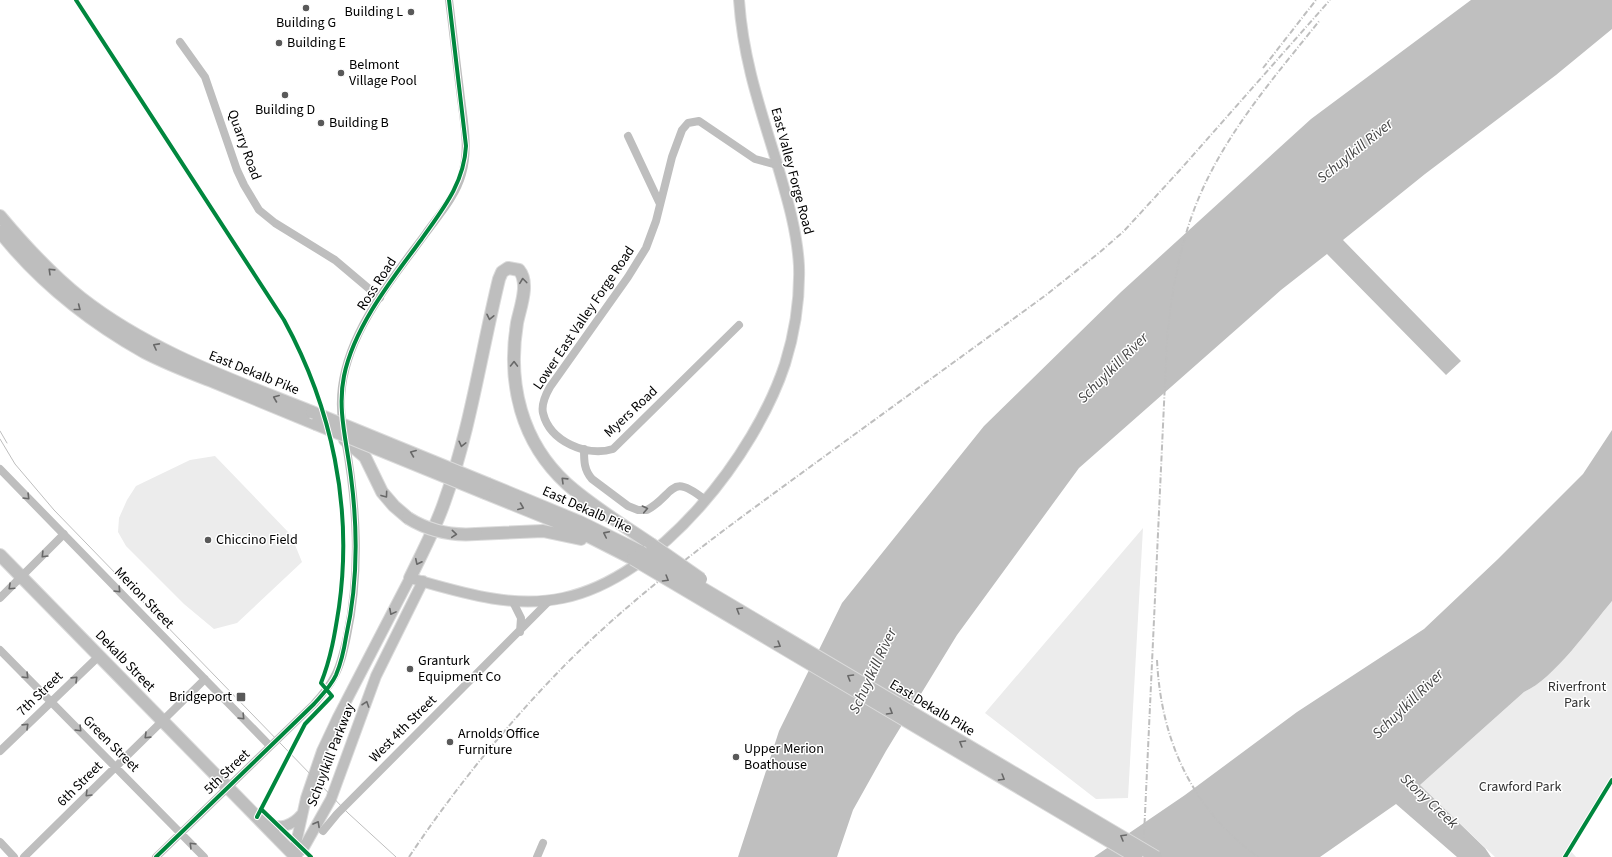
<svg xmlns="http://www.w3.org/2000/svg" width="1612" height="857" font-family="'Source Sans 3',sans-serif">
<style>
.green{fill:#ececec}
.water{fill:#bfbfbf}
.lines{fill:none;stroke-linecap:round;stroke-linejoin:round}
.major-casing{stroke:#dbdbdb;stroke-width:12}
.highway-casing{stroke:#dbdbdb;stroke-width:14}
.minor{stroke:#bebebe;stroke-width:8}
.major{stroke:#bebebe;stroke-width:10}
.highway{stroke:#bebebe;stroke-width:12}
.tram{stroke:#bebebe;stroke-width:1}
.rail{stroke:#bebebe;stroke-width:2;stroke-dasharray:6 2 1 2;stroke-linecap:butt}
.highway-bridge-casing{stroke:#dbdbdb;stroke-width:14;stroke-linecap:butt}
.highway-bridge{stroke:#bebebe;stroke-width:12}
.cycleway-casing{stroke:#fff;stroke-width:6}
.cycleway{stroke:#00873e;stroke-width:4}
.oneway{stroke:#686868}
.poi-dot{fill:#595959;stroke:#fff;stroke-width:1.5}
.labels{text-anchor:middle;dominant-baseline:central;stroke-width:3;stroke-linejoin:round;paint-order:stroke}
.poi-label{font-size:14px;fill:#000;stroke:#fff;text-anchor:start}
.street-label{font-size:14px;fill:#000;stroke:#fff}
.park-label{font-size:14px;fill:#333;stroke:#fff}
.water-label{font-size:15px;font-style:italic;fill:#444;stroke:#fff}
</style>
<rect width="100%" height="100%" fill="#fff"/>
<path class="green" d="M215,456l76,79 11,27 -65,61 -23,6 -30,-25 -58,-58 -8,-14 1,-14 8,-18 9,-14 54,-26z
M1143,528l-15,270 -32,1 -111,-86z
M1612,601v174l-44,73 8,9h-81l-75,-72 104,-93c30,-13 66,-65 88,-91z"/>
<path class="water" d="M1471,0h141v29l-56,46 -131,99 -82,66 118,121 -15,14 -119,-121 -46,36 -202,178 -122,167 -71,116 -33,59 -16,47h-99l41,-126 63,-128 142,-177 137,-134 190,-173z
M1612,430v171c-22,26 -58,78 -88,91l-104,93 65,63 6,9h-34l-61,-53 -76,53h-226l91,-62 112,-83 127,-83 74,-70 85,-85z"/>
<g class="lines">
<defs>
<path id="major" d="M265,825c16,3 26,2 37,-11
M294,855l9,-6 28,-50 45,-123 47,-95
M293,857l13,-59 16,-47 16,-34 72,-139c50,14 101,31 153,20 97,-20 192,-143 222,-234 10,-32 15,-65 14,-98 -2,-37 -13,-71 -23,-106 -17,-55 -33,-102 -37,-160"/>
<path id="highway" d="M0,216c25,30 51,58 81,82 69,54 151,82 231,114
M0,232c39,49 89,89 144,120 23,12 47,21 70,30 34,14 68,28 102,42
M345,440l20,17 17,35 12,14 14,12
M488,484l92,38 61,30
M485,493l89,36 59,30
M476,534l67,-3 38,8
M0,555l296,302
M410,578c12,-25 25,-49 34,-75 26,-72 37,-150 55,-224l3,-7 6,-4 11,2c11,13 1,38 -2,53 -10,60 4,119 50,161 26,23 56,41 84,60"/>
</defs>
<use href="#major" class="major-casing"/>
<use href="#highway" class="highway-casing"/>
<path class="minor" d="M180,42l25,35 32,93 7,15 15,25 16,13 60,37 45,38
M628,136l32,68
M739,325l-126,124c-26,8 -63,-7 -70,-36 -2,-9 3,-19 7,-26l78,-110 18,-29 10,-27 16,-64 10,-27 6,-7 11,-2 56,38 22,6
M343,427c-14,-74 42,-138 83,-194 13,-18 30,-37 36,-59 8,-27 1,-56 -2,-84 -4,-30 -7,-60 -11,-90
M584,449c0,12 0,21 8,30l36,27 10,4h9c28,-15 22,-39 58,-10
M0,469l270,277
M0,598l64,-64
M513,602l8,16 -1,14
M0,650l204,207
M0,751l99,-95
M323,831l14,-17 213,-214
M0,842l14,15
M24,857l181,-178
M156,857l158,-153c8,-9 15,-17 20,-27 7,-12 10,-27 13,-41 14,-66 10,-131 -2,-197
M537,857l6,-14"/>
<use href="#major" class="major"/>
<use href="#highway" class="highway"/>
<path class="tram" d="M0,431l7,12
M0,439l15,25 39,46 294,303 48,44"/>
<path class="rail" d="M1263,68l53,-68
M1157,660c4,81 35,149 101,197
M409,857c46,-69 99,-134 157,-193 71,-71 152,-130 233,-189 82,-60 165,-120 247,-180l54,-43 24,-21 55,-60 151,-171
M1143,857l24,-518c5,-49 13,-98 33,-144 28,-65 76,-120 120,-175"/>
<defs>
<path id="highway-bridge" d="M312,412l176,72
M316,424l169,69
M408,518c21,13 43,18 68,16
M651,544l50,35
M641,552l515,305
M633,559l503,298"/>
</defs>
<use href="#highway-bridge" class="highway-bridge-casing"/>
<use href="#highway-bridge" class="highway-bridge"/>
<defs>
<path id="cycleway" d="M76,0l208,320c48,88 69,187 55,287 -4,26 -8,51 -18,76l11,13 -27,28 -48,93
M261,809l50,48
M156,857l158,-153c8,-9 17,-18 22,-29 5,-12 8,-25 10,-38 12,-53 12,-106 5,-160 -4,-34 -14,-67 -7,-101 10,-49 48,-97 77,-136 21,-30 43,-56 45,-94l-17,-146
M1565,857l47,-77"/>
</defs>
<use href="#cycleway" class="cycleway-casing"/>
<use href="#cycleway" class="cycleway"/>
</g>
<defs><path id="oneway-chevron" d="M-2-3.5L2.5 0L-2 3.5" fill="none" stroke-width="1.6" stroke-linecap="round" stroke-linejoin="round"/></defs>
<g class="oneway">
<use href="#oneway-chevron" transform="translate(51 271) rotate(-136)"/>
<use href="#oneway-chevron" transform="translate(523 281) rotate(-97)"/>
<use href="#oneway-chevron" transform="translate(78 308) rotate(38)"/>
<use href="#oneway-chevron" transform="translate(490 317) rotate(102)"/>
<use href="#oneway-chevron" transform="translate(156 346) rotate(-152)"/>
<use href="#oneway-chevron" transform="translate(514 364) rotate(-89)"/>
<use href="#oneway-chevron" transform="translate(276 398) rotate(-158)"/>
<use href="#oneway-chevron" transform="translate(462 444) rotate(104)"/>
<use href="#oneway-chevron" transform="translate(413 453) rotate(-158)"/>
<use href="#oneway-chevron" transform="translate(564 480) rotate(-136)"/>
<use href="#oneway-chevron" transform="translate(385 495) rotate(54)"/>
<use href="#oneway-chevron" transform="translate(27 497) rotate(45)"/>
<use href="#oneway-chevron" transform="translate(521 507) rotate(22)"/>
<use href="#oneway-chevron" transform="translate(645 509) rotate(-12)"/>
<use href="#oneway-chevron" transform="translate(454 534) rotate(5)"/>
<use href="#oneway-chevron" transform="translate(606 534) rotate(-154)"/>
<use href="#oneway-chevron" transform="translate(44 555) rotate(134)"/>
<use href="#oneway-chevron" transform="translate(418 562) rotate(116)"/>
<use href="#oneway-chevron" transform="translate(666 579) rotate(31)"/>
<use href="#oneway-chevron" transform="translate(11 587) rotate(137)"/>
<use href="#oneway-chevron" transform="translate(118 590) rotate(46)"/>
<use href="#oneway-chevron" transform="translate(739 610) rotate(-149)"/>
<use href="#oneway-chevron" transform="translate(392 612) rotate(118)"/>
<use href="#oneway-chevron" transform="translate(778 645) rotate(31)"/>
<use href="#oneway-chevron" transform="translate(26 676) rotate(45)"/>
<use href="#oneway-chevron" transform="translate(850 677) rotate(-149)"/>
<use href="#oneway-chevron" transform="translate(75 679) rotate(-44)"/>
<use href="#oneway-chevron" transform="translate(366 704) rotate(-71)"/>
<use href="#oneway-chevron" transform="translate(890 712) rotate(31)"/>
<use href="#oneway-chevron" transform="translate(242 717) rotate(46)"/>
<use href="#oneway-chevron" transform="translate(26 726) rotate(-44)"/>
<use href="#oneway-chevron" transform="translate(79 729) rotate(45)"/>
<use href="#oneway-chevron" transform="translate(147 736) rotate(136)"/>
<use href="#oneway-chevron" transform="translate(962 743) rotate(-149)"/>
<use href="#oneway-chevron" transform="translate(1002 778) rotate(31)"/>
<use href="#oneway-chevron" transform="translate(88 794) rotate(135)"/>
<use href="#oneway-chevron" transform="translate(317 824) rotate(-61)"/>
<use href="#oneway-chevron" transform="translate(1123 837) rotate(-150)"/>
<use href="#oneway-chevron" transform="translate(192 845) rotate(-135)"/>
</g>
<g class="poi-dot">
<circle cx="306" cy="8" r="4"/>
<circle cx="411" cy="12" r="4"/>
<circle cx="279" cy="43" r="4"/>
<circle cx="341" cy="73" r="4"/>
<circle cx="285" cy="95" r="4"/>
<circle cx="321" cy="123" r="4"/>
<circle cx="208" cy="540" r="4"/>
<circle cx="410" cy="669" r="4"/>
<rect x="236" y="692" width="10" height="10" rx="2"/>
<circle cx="450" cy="742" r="4"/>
<circle cx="736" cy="757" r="4"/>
</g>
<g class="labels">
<g class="poi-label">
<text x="403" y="12" text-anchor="end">Building L</text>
<text x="306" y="23" text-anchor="middle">Building G</text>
<text x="287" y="43">Building E</text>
<text x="349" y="65">Belmont<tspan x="349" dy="16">Village Pool</tspan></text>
<text x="285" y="110" text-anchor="middle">Building D</text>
<text x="329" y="123">Building B</text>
<text x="216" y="540">Chiccino Field</text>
<text x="418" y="661">Granturk<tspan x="418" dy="16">Equipment Co</tspan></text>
<text x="232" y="697" text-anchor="end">Bridgeport</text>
<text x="458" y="734">Arnolds Office<tspan x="458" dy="16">Furniture</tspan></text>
<text x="744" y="749">Upper Merion<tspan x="744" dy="16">Boathouse</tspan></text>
</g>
<g class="street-label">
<text transform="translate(244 145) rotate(70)">Quarry Road</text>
<text transform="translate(792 171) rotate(75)">East Valley Forge Road</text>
<text transform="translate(377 284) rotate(-57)">Ross Road</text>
<text transform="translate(584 318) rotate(-56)">Lower East Valley Forge Road</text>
<text transform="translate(254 373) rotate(22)">East Dekalb Pike</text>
<text transform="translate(631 412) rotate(-43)">Myers Road</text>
<text transform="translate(587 510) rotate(24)">East Dekalb Pike</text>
<text transform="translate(144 598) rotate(46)">Merion Street</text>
<text transform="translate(125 661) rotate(46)">Dekalb Street</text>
<text transform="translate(40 694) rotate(-44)">7th Street</text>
<text transform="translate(932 708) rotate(31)">East Dekalb Pike</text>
<text transform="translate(403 729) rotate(-45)">West 4th Street</text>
<text transform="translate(111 744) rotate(45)">Green Street</text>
<text transform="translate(331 755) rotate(-69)">Schuylkill Parkway</text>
<text transform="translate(227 772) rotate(-44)">5th Street</text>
<text transform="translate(80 784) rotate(-45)">6th Street</text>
</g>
<g class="park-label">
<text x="1577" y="687">Riverfront<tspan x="1577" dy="16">Park</tspan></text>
<text x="1520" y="787">Crawford Park</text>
</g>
<g class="water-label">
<text transform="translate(1355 151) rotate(-39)">Schuylkill River</text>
<text transform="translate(1113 368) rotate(-45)">Schuylkill River</text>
<text transform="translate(873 671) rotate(-65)">Schuylkill River</text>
<text transform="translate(1408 704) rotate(-44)">Schuylkill River</text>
<text transform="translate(1429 801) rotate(43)">Stony Creek</text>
</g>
</g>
</svg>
